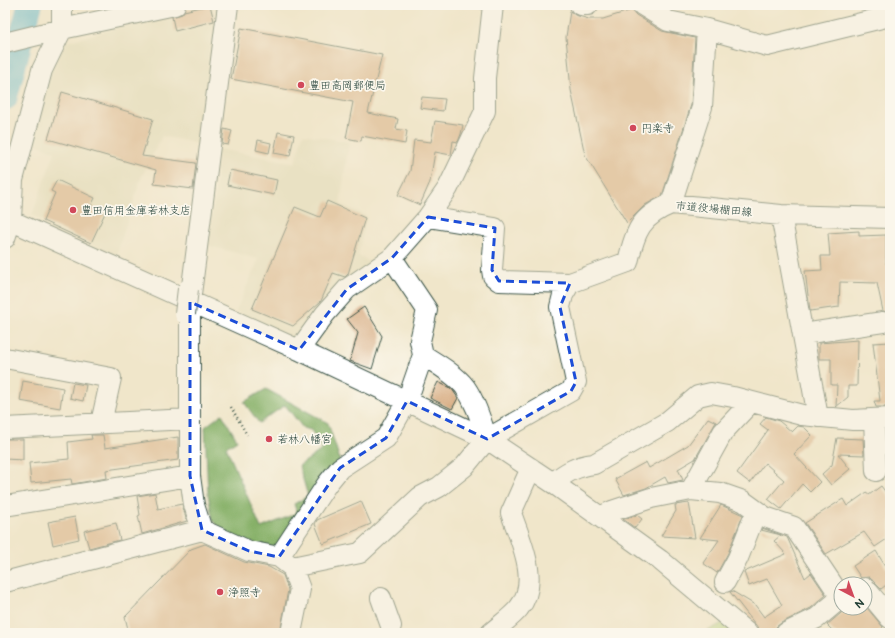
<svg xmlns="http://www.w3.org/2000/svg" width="895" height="638" font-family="'Balsamiq Sans','Klee One',sans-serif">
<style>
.built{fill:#e1dcba}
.green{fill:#a8cd77;stroke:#648556}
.forest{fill:#86b068;stroke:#52764e}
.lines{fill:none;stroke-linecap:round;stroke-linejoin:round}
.river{stroke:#4eb1cd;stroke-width:25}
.building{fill:#d5a87d}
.minor-casing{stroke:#3e564a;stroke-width:22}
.path{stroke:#3e564a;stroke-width:2.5;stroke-dasharray:1 3;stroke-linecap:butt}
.minor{stroke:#fff;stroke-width:20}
.minor-bridge-casing{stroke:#3e564a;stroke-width:22;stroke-linecap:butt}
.minor-bridge{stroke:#fff;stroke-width:20}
.marked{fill:none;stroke:#1d4ed8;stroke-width:3;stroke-dasharray:8 5;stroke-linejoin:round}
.poi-dot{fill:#d1495b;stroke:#fbf7ec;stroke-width:1.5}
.labels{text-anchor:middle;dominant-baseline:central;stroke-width:3.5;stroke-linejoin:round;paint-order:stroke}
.poi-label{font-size:11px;fill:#1f3d34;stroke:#fbf7ec;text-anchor:start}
.street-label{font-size:11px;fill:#1f3d34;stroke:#fbf7ec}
</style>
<rect width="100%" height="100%" fill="#fbf7ec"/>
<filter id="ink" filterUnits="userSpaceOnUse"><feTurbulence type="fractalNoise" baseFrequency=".025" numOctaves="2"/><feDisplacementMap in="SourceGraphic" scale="8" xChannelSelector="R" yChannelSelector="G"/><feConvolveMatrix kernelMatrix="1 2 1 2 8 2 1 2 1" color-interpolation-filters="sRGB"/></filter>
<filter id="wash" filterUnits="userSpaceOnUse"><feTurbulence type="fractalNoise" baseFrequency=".012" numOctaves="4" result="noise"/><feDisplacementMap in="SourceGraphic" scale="16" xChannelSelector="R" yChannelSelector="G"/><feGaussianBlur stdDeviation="0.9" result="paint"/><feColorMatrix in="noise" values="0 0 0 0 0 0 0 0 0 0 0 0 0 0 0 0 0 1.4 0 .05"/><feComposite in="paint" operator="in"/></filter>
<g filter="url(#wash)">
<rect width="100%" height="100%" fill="#f0e6ca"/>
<path class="built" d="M202,5h16l2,2 -20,137 -38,-8 -21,42 -25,79 -84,-42 23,-63 -26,-11 22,-72 15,-27z
M303,134l46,8 -9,62 27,12 -9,39 13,8 -73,77 -62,-29 23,-52 -52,-14 8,-50 3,-46 77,14z"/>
<path class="green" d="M724,622l11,11h-31z"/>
<path class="forest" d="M266,389l62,34 12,37 -57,90 -51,-10 -19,-19 -5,-27 -3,-67 17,-13 15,26 -11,7 35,81 36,-15 -3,-9 14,-8 -9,-30 24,-17 -12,-19 -8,-2 -18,-23 -26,18 -15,-21z"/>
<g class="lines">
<path class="river" d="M5,98l25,-93"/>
</g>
<g id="blocks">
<path class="building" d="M210,5l4,16 -39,10 -3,-14 10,-3 2,-3z
M632,10l4,5 26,16 33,7 -4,67 -29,91 -17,9 -18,18 -42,-68 -14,-65 -5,-53 4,-26 5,4 14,4h14z
M241,28l141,27 -14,58 30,6 -2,10 11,2 -2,13 -43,-8 -1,5 -15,-3 7,-36 -122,-23z
M62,92l91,27 -11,37 54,7 -3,26 -39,-5 2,-14 -108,-31z
M422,97l23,2 -2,12 -23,-3z
M435,121l28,4 -2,9 -3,8 -5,-1 -2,14 -16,-3 -5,30 -10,23 -22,-10 12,-24 4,-31 17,2z
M224,129l8,2 -4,14 -6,-1z
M278,132l16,3 -4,21 -16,-3z
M258,140l13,3 -2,10 -13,-3z
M230,170l47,10 -3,15 -47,-10z
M57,180l38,18 -4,8 14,7 -14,30 -48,-22 12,-28 -4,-2z
M327,201l38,17 -17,56 -3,3 -12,-4 -12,28 -28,25 -41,-17 43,-102 25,10z
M859,231v5l27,-1v29h4v49l-7,-2 -6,-28 -37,-1 -1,25 -29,4 -5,-40 17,-1 -1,-14h9l-2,-23z
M364,307l18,29 -10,33 -22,-8 8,-28 -11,-14z
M858,340l-1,46h-9v11l-12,10 1,-22h-6v-26h-12v-16z
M890,342v65h-14l-2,-6h6l-7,-58z
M23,381l40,7 -3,20 -40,-7z
M438,382l14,7 6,9 -6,11 -22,-11z
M73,383l13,2 -3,16 -13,-3z
M766,417l13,4 13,11 6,-6 6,1 8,8 -18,19 26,28 -10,10 -8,-8 -21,25 -13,-10 16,-19 -19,-17 -15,20 -13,-10 31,-43 -8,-6z
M708,418l8,4 -21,37 -17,10 5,11 -15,3 -3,-6 -19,11 -22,7 -9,-16 31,-17 3,6 39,-23z
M91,435h12l2,13 73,-11v23l-72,10 1,8 -35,6 -1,-5 -40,4 -2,-20 40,-4 -1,-17 24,-3z
M837,438l26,1 1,16 -26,-1 12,15 -19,16 -9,-11 10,-9z
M5,439h18v21l-18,-1z
M881,486l9,12v39l-15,10 -11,-15 -38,22 -21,-31 38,-24 4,7 20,-14 2,3z
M155,493l3,16 24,-5 5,17 -45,13 -4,-18 2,-1 -3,-19z
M361,501l10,23 -48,20 -8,-20 2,-4z
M689,503l6,35 -34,-2 15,-25 -1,-6z
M721,505l22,10 -15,38 -11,20 -14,-10 16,-23 -19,-2z
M637,515l5,4 -7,9 -12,-9z
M75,517l4,22 -26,6 -5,-23z
M116,523l4,17 -31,8 -5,-17z
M762,528l25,9 18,41 6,-5 15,22 -15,13 -30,15 -5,4 -1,5 -6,1h-7l-32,-41 2,-1 23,14 9,12 18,-12 -15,-26 -18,7 -5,-14 42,-18 -12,-13 7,-6 -20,-5z
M205,544l39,18 25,5 14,8 5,15 -8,43h-151l-4,-16 66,-68z
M876,551l14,23v8l-9,7 -12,-12 -8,1 -8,-12z
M847,608h20l16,19 -6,6h-42l-8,-8z"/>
</g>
</g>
<g filter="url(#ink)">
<use href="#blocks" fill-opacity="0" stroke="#3e564a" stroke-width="1"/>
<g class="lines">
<defs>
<path id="minor" d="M580,5h8
M642,5l26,16 39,8
M5,43l57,-14 113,-24
M671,204l31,-97 5,-78 60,17 123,-30
M781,215l37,202
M428,217l67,11 -3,42 1,6 6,5 71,2
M5,218l294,132 188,89 66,44 107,77 87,73
M5,238l6,-18 2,-40 29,-110 20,-41v-24
M803,334l80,-12
M299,350l26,-36 22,-25 45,-31 36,-41 20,-29 37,-77v-33l8,-73
M423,355c14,9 32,19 42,32 11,16 16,34 22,52
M5,358l106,20 -10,45
M874,419l2,52
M5,428l185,-9
M553,483c13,-11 24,-17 41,-19l73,-42 31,-26 13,-3 22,4 69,18 51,5 37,-2
M691,490l32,-58 28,-30
M5,506l185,-30
M600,517l12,-6 39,-13 40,-8 29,3 23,8 22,16 29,10 47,70
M202,530l-8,-25 -4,-29v-174l38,-297
M279,557l48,-73 13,-16 46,-30 21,-37 16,-46 -3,-14 7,-31 -35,-52
M292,567l68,-14 60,-56 19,-10 25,-20 23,-28 84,-48 5,-9 -16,-75 3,-12 7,-12 58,-21c7,-31 13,-46 43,-58l110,11 109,3
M5,582l197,-52 47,21 30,6 13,10 8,22 -9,44
M725,582l13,-24 18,-46
M865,588l25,30
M381,598l10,28
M491,633c9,-8 21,-16 28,-25 22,-27 1,-68 -8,-95l20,-45
M786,633l31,-15 24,-20"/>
</defs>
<use href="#minor" class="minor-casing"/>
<path class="path" d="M231,407l16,28"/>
<use href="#minor" class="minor"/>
<defs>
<path id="minor-bridge" d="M185,314l3,-25"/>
</defs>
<use href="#minor-bridge" class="minor-bridge-casing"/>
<use href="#minor-bridge" class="minor-bridge"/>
</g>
</g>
<path d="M0 0H895V638H0ZM428,217l67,11 -3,42 7,11 71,2 -10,24 16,75 -5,9 -84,48 -80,-38 -21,37 -46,30 -61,89 -30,-6 -47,-21 -12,-54v-174l109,48 48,-61 45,-31z" fill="#f0e6ca" fill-opacity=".55" fill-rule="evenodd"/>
<path class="marked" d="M428,217l67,11 -3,42 7,11 71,2 -10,24 16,75 -5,9 -84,48 -80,-38 -21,37 -46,30 -61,89 -30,-6 -47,-21 -12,-54v-174l109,48 48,-61 45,-31z"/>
<g class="poi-dot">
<circle cx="301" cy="85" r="4"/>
<circle cx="633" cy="128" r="4"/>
<circle cx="73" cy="210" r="4"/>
<circle cx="269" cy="439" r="4"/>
<circle cx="220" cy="592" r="4"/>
</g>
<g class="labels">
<g class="poi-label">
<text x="309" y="85">豊田高岡郵便局</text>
<text x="641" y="128">円楽寺</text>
<text x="81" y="210">豊田信用金庫若林支店</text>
<text x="277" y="439">若林八幡宮</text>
<text x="228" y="592">浄照寺</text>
</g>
<g class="street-label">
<text transform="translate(714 209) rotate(5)">市道役場棚田線</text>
</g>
</g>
<rect width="895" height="638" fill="none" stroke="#fbf7ec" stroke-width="20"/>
<g transform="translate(853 596) rotate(139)"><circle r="19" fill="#fbf7ec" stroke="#a3ada2"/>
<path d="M0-3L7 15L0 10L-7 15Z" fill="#d1495b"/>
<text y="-6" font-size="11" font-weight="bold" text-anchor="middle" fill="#1f3d34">N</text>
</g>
</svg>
